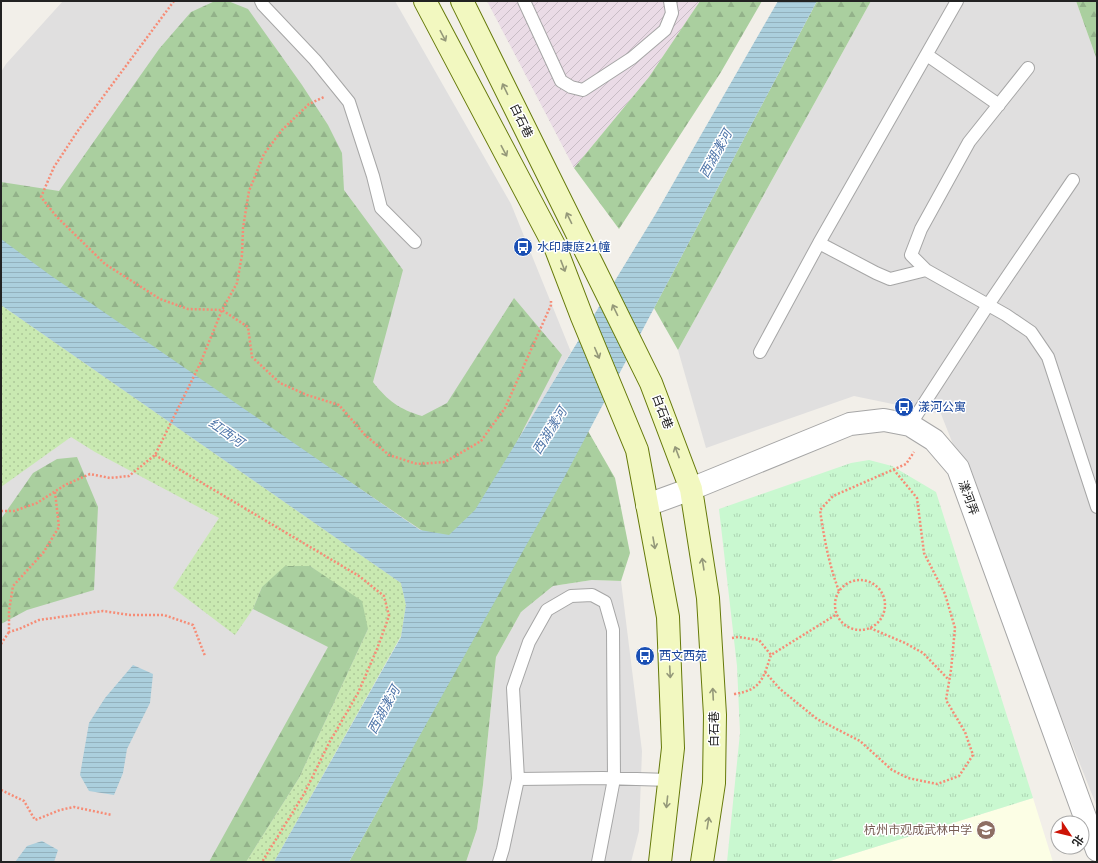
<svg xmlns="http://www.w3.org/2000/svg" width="1098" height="863" font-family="Signika,'Noto Sans SC',sans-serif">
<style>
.residential{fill:#e0dfdf}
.industrial{fill:url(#industrial-furrows)}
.education{fill:#fcfee5}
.grass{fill:url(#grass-dots)}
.forest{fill:url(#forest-firs)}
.park{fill:url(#park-tufts)}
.water{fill:url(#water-rules)}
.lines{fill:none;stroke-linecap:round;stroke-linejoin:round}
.service-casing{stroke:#a6a6a6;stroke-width:14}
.minor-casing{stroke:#a6a6a6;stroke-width:24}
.secondary-casing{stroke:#657909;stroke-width:24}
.path{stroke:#f68c76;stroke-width:2.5;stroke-dasharray:2 2;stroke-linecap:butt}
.service{stroke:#fff;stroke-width:12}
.minor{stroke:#fff;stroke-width:22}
.secondary{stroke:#f2f8c0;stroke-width:22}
.oneway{stroke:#949879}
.labels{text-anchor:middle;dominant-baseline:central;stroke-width:3;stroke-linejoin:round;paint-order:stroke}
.street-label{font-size:12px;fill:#222;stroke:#fff}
.transit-label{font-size:12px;fill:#164399;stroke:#fff;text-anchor:start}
.education-label{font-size:12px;fill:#785e54;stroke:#fff;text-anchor:end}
.water-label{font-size:13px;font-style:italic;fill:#4d74a8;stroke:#fff}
</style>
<defs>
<pattern id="industrial-furrows" width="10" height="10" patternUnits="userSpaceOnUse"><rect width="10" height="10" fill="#eadbe6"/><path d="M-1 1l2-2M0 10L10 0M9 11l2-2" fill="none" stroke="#c8bcc5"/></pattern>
<pattern id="grass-dots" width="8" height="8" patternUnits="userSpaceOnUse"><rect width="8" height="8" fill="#c9e9b1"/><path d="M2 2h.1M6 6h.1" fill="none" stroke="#acc898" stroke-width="1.8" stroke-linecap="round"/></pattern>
<pattern id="forest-firs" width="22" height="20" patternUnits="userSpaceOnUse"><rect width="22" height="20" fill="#aacf9f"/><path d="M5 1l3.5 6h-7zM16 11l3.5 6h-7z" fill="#92b189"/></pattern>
<pattern id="park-tufts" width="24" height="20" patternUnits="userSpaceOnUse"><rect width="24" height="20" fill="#c9f8d0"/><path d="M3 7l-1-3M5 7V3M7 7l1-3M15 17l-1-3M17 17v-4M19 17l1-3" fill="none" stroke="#acd4b2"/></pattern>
<pattern id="water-rules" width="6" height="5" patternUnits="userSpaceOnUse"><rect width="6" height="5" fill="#abcfdd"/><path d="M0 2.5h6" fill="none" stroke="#93b1bd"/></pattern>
</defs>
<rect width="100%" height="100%" fill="#f2efe9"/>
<path class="residential" d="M63,1h332l116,203 60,148 -170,284 -127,226h-273v-790l5,-8z
M871,1h205l21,59v747l-156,-393 -87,-18 -148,52 -28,-98z
M592,580l29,1 21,170 -3,80 -8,31h-165l11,-33 6,-44 13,-128 25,-45 32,-26z"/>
<path class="industrial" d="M487,1h213l-51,76 -75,91z"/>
<path class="education" d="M1033,798l20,64h-226z"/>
<path class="grass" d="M1,305l400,278 5,22 -5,31 -127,226h-28l53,-84 69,-149 -43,-52 -15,-11 -48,21 -9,22 -18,26 -62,-47 46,-70 -124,-66 -24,-15 -70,50z"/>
<path class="forest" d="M215,1h13l20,8 54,76 26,40 14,28 2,37 59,80 -30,112c15,19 26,27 49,34l25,-13 67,-105 48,57 -95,183 -40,-4 -426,-288v-64l58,9 100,-142 32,-37z
M700,1h62l-41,71 -102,157 -45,-61 75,-91z
M817,1h54l-193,349 -24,-42z
M1076,1h21v59z
M588,431l27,47 15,75 -9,28 -29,-1 -39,6 -32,26 -25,45 -13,128 -6,44 -11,33h-117z
M77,457l21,50 -4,83 -67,20 -26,14v-105l32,-46 24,-14z
M285,566h25l52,35 6,28 -69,149 -53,84h-37l119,-215 -75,-38 9,-22z"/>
<path class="park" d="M869,460l23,6 44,26 97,306 -206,64h-100l13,-129 -3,-67 -18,-157 132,-46z"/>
<path class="water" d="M778,1h39l-252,475 -216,386h-75l127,-225 5,-32 -5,-22 -400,-278v-66l49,36 370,255 29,5 26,-25 180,-295z
M133,665l20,9 -3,29 -23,46 -4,24 -9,22 -25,-4 -9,-16 9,-52 16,-25z
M42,841l16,9 -4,12h-39l12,-16z"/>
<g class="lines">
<defs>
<path id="service" d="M261,1l2,4 52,55 34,42 24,74 8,32 34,34
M524,1l37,80 10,6 12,3 49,-32 33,-28 7,-17 -2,-12
M927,55l72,50
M1028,68l-59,74 -48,87 -10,26 15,15 80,45 25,17 17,25 49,150
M819,243l57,30 14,6 36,-9
M760,352l59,-109 138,-242
M910,425l78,-120 85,-125
M518,779l85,-1 67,2
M499,862l4,-13 15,-70 -5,-91 16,-46 18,-32 24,-14 21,-1 13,7 8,28 1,149 -16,83"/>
<path id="minor" d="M647,505l44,-16 159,-65 34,-4 26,5 24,15 24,28 139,382"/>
<path id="secondary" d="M425,1l131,248 26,68 55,133 31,167 5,131 -13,114
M462,1l189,382 40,106 17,109 7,117 -1,68 -12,79"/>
</defs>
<use href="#service" class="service-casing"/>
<use href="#minor" class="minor-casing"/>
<use href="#secondary" class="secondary-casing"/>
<path class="path" d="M174,1l-97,131 -23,35 -13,30 15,19 49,48 55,35 28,10 34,1 26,17 4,30 28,26 27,12 32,10 26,30 24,20 28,9 28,-2 36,-21 24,-33 46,-103v-4
M155,455l204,121 25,20 5,20 -12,33 -19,44 -29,50 -25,51 -42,68
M55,492l4,35 -16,26 -30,33 -4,25v21l10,-3 20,-9 64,-9 27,4h34l29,10 12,31
M1,511h13l23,-8 28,-18 25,-11 20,4 19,-2 26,-21 45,-91 22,-54 15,-27 5,-28 1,-27 6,-37 15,-37 18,-24 27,-26 15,-7
M835 605a25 25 0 1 1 50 0a25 25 0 1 1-50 0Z
M839,591c-10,-26 -15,-53 -19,-81l13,-14 73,-32 8,-12
M870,628l35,15 18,10 26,27
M732,638l6,-1 21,3 12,15 66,-41
M1,644l8,-12
M765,672l15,17 37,30 43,22 32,29 16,8 29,6 22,-8 14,-21 -8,-23 -19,-32 5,-30 4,-42 -10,-34 -21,-41 -7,-55 -23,-28
M734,694c28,-4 29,-16 37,-39
M1,790l23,11 11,19 25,-10 14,-3 38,8"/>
<use href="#service" class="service"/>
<use href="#minor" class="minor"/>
<use href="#secondary" class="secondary"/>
</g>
<defs><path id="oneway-shaft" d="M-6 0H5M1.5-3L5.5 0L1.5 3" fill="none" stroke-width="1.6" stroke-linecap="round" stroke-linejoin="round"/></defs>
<g class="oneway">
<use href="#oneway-shaft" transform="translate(443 36) rotate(62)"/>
<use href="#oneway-shaft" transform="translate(505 89) rotate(-116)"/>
<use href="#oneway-shaft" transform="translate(504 151) rotate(62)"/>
<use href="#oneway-shaft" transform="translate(569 218) rotate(-116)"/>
<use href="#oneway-shaft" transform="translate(563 266) rotate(69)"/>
<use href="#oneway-shaft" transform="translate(615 310) rotate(-116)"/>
<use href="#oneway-shaft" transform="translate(597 353) rotate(67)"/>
<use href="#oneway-shaft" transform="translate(677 452) rotate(-111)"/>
<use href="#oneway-shaft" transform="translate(654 543) rotate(80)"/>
<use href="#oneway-shaft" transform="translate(703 564) rotate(-99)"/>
<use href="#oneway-shaft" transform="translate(670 672) rotate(87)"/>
<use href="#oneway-shaft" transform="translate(713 694) rotate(-93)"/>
<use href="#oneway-shaft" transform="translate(667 802) rotate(96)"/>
<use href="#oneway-shaft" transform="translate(708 823) rotate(-81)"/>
</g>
<defs>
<symbol id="bus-disc" viewBox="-11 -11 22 22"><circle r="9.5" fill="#1a4fb4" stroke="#fff"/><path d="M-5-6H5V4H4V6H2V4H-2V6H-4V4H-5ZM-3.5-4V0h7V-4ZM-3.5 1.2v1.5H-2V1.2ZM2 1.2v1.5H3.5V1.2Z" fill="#fff"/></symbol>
<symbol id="school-disc" viewBox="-11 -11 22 22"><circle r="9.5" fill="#8d6e63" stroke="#fff"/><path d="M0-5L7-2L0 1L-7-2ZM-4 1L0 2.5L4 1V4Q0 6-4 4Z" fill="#fff"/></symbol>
</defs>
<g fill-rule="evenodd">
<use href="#bus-disc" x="512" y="236" width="22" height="22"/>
<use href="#bus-disc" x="893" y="396" width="22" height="22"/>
<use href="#bus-disc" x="634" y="645" width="22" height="22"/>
<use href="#school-disc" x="975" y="819" width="22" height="22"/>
</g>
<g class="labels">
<g class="street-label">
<text transform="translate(521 121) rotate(64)">白石巷</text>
<text transform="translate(662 412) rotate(69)">白石巷</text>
<text transform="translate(968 498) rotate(70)">漾河弄</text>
<text transform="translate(714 729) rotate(-90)">白石巷</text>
</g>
<g class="transit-label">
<text x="537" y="247">水印康庭21幢</text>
<text x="918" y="407">漾河公寓</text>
<text x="659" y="656">西文西苑</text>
</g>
<g class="education-label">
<text x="972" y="830">杭州市观成武林中学</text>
</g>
<g class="water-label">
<text transform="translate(716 154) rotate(-61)">西湖漾河</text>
<text transform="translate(550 431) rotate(-58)">西湖漾河</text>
<text transform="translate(226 433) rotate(35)">红西河</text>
<text transform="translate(384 710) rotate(-61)">西湖漾河</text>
</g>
</g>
<rect width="1098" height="863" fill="none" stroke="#222222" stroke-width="4"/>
<g transform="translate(1070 835) rotate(125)"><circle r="19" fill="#ffffff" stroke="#a7a7a7"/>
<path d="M0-3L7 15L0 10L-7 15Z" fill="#cd1407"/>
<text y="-6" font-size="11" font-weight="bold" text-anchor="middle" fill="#222222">北</text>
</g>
</svg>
